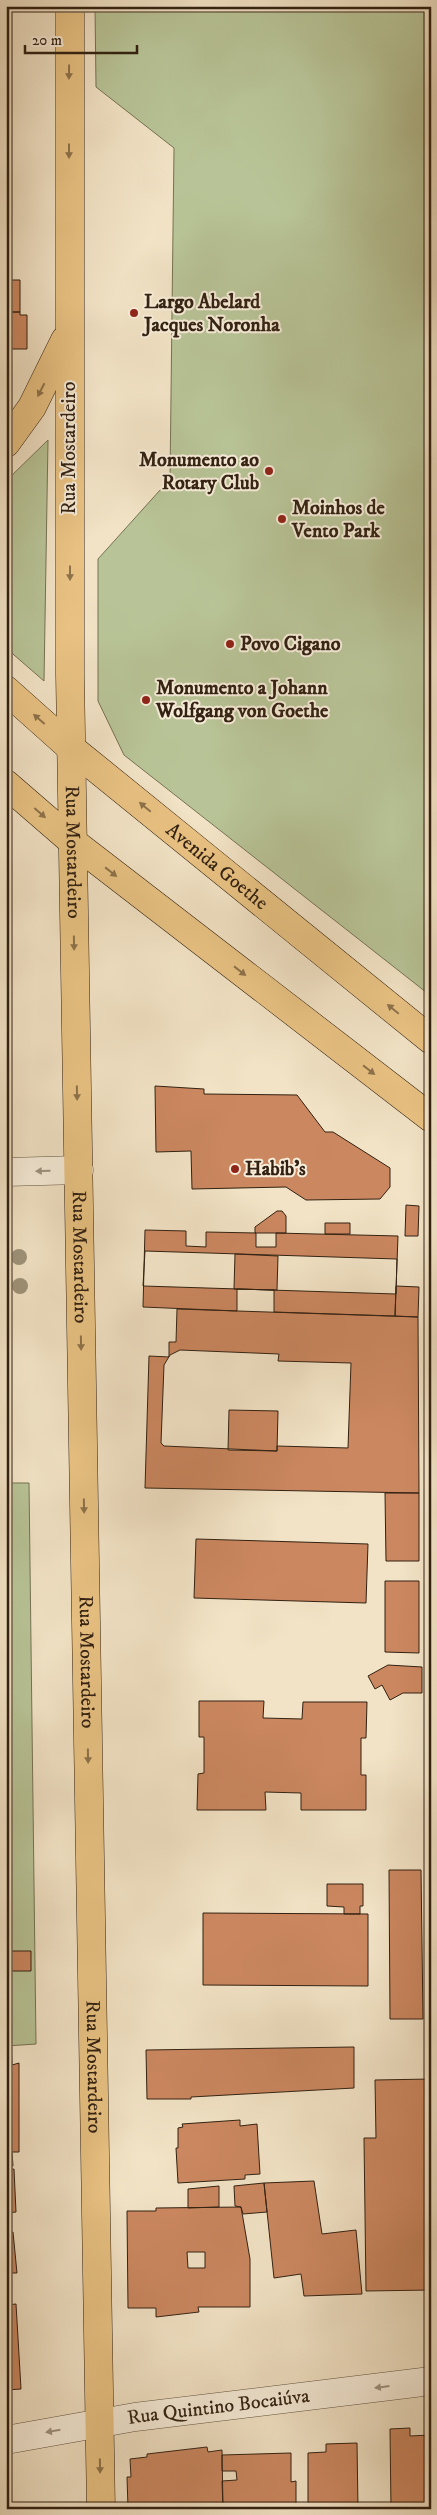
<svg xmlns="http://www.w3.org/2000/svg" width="437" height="2515" font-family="'IM FELL DW Pica',serif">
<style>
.green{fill:#b8c497;stroke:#757254}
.building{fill:#cb8760;stroke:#322112;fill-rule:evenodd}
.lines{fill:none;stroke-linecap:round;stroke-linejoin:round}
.minor-casing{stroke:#62523f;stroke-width:29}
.major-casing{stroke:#322112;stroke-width:29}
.minor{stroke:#f7edda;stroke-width:28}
.major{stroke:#e9c283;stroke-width:28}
.tree{fill:#9e9379}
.oneway{fill:#8e724a}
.oneway2{fill:#9e9180}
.poi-dot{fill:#8f2418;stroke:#f7edda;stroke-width:2}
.labels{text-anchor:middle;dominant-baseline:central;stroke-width:4;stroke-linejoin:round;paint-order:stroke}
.poi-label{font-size:20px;font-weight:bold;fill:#322112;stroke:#f7edda;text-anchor:start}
.street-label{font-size:20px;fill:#322112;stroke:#f7edda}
</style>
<rect width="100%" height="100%" fill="#f2e3c6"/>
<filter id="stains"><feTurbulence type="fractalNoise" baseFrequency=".004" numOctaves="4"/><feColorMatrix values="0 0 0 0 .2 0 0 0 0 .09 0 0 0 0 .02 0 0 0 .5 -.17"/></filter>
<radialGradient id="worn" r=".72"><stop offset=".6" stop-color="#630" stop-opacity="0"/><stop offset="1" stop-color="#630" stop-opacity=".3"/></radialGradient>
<path class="green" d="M95,6h336v990l-307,-241 -26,-54v-142l72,-80 4,-331 -78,-61z
M48,440l-4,241 -38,-33v-167z
M6,1483h23l7,561 -30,2z"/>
<path class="building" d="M6,280h14v32h-14z
M6,312h14v3h7v34h-18v-8h-3z
M155,1086l49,3v5l93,1 28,37h8l57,36v19l-10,12 -74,1 -20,-13 -94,2 -1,-38 -35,1z
M406,1205l13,1 -1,30h-13z
M277,1211h5l4,5v17h-31v-6z
M325,1223h25v11h-25z
M145,1230l41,1v15l20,1v-15l50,1v14h20v-14l122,3 -3,80 -121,-4v-22l-37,-1v22l-94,-4z
M145,1251l252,8 -1,35 -253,-8z
M235,1254l43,2 -1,34 -43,-1z
M396,1286l23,1 -1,30 -23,-1z
M7,1301l2,122h-3v-122z
M177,1309l241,8 1,176 -274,-5 4,-132 20,1v-15h7z
M180,1350l99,4 -1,7 73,2 -3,85 -71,-2v5l-113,-5 -3,-3 3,-78 6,-10z
M229,1410l49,1 -1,40 -49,-1z
M6,1423h3v40h-3z
M385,1493h34v68h-33z
M196,1539l172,5 -2,59 -172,-5z
M385,1581h34v72l-34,-1z
M388,1665l34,2v26h-19l-13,7 -8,-15 -7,4 -7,-13z
M199,1701h65l-1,17 39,1 1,-17h64l-1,36h-5v37h5v35h-65v-17l-36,-1 1,18h-69l1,-36 6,-1v-36h-5z
M389,1870h32l2,149h-33z
M327,1884h36v22h-3v8h-16v-7l-17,-1z
M203,1913l165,1v72l-165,-1z
M6,1951h25v20h-25z
M11,2045l1,20 7,-2v89h-7l1,14 -7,1v-121z
M354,2047v41l-163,9v2h-44l-1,-49z
M431,2079v211l-65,1 -2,-153h12l-1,-58z
M240,2120v6l17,-2 3,50 -15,1v4l-67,4 -2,-35h2v-20l5,-1 -1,-3z
M14,2169l2,43 -10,1v-43z
M314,2181l8,53 34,-4 6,64 -58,2 -3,-22 -27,4 -10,-95z
M264,2183l3,29 -24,2 -2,-7 -6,-1 -1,-20z
M219,2186v21l-31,1v-19z
M241,2207l9,52v48h-52l1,5 -43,5v-9h-28l-1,-97h29v-3zM187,2252h18v16h-17z
M6,2232h7l4,41h-11z
M16,2304l5,85 -15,1v-85z
M410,2428v8l21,-1v74h-40l-1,-80z
M357,2443l1,66 -50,-1v-55l18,-1v-8z
M207,2447l1,5 14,-2 1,59 -95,-1 -1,-31h4l-1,-18 17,-2v-3z
M291,2453v29l5,-1v28h-73l-1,-28 15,-1 -1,-9h-14v-16z"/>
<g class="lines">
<defs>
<g id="minor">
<path d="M6,1172l73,-2"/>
<path id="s1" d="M6,2440l129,-23 296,-36"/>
</g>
<g id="major">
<path id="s2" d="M70,6v669l31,1834"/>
<path d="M6,443l26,-36 33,-67"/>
<path id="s3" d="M6,690l65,58 360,292"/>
<path d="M6,784l67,58 358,276"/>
</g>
</defs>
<use href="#minor" class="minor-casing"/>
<use href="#major" class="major-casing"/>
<use href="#minor" class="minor"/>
<use href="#major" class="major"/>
</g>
<g class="tree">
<circle cx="19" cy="1257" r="8"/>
<circle cx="20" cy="1286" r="8"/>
</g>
<defs><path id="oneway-solid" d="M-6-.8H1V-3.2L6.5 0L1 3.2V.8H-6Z" transform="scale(1.25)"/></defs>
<g class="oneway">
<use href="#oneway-solid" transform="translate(69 72) rotate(91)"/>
<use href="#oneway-solid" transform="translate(69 151) rotate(90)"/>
<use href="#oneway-solid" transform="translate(41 390) rotate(117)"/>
<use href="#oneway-solid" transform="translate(70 573) rotate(90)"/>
<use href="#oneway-solid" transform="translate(39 719) rotate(-139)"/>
<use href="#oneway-solid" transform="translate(145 807) rotate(-140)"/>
<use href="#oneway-solid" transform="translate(40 813) rotate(41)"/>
<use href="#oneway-solid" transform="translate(111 872) rotate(38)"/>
<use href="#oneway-solid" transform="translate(74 943) rotate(89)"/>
<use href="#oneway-solid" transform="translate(240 971) rotate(38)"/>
<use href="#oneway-solid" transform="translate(393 1009) rotate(-141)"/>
<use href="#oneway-solid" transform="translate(369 1070) rotate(38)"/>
<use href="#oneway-solid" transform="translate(77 1093) rotate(89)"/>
<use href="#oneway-solid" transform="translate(81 1343) rotate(89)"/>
<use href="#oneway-solid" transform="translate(84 1506) rotate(89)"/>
<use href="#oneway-solid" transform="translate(88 1756) rotate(89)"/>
<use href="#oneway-solid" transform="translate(100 2466) rotate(89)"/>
</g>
<g class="oneway2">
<use href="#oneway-solid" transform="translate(43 1171) rotate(178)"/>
<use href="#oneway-solid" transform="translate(382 2387) rotate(173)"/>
<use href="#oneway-solid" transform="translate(53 2431) rotate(170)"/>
</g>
<g class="poi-dot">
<circle cx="134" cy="313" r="5"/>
<circle cx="269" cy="471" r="5"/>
<circle cx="282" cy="519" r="5"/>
<circle cx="230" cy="644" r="5"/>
<circle cx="146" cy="700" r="5"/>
<circle cx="235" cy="1169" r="5"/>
</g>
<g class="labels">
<g class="poi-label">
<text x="144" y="302">Largo Abelard<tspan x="144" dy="23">Jacques Noronha</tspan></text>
<text x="259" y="460" text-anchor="end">Monumento ao<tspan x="259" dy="23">Rotary Club</tspan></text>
<text x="292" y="508">Moinhos de<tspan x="292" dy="23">Vento Park</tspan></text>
<text x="240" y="644">Povo Cigano</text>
<text x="156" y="688">Monumento a Johann<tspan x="156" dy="23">Wolfgang von Goethe</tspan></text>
<text x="245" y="1169">Habib's</text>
</g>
<g class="street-label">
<text transform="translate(69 448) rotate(-90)">Rua Mostardeiro</text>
<text stroke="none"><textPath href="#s2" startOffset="846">Rua Mostardeiro</textPath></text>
<text stroke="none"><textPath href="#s3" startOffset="275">Avenida Goethe</textPath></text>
<text stroke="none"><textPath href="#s2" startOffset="1251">Rua Mostardeiro</textPath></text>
<text stroke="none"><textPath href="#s2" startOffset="1656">Rua Mostardeiro</textPath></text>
<text stroke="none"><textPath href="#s2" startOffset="2061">Rua Mostardeiro</textPath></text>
<text stroke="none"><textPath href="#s1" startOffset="215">Rua Quintino Bocaiúva</textPath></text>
</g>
</g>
<rect width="437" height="2515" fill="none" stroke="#f2e3c6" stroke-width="25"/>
<rect x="8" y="8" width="422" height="2500" fill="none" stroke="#322112" stroke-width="2.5"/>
<rect x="12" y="12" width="412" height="2490" fill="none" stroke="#322112"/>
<path d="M25 45v8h112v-8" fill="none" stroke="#322112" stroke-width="2.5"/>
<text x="32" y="45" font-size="15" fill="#322112" stroke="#f7edda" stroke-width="4" paint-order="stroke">20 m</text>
<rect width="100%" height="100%" filter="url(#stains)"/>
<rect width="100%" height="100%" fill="url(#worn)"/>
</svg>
